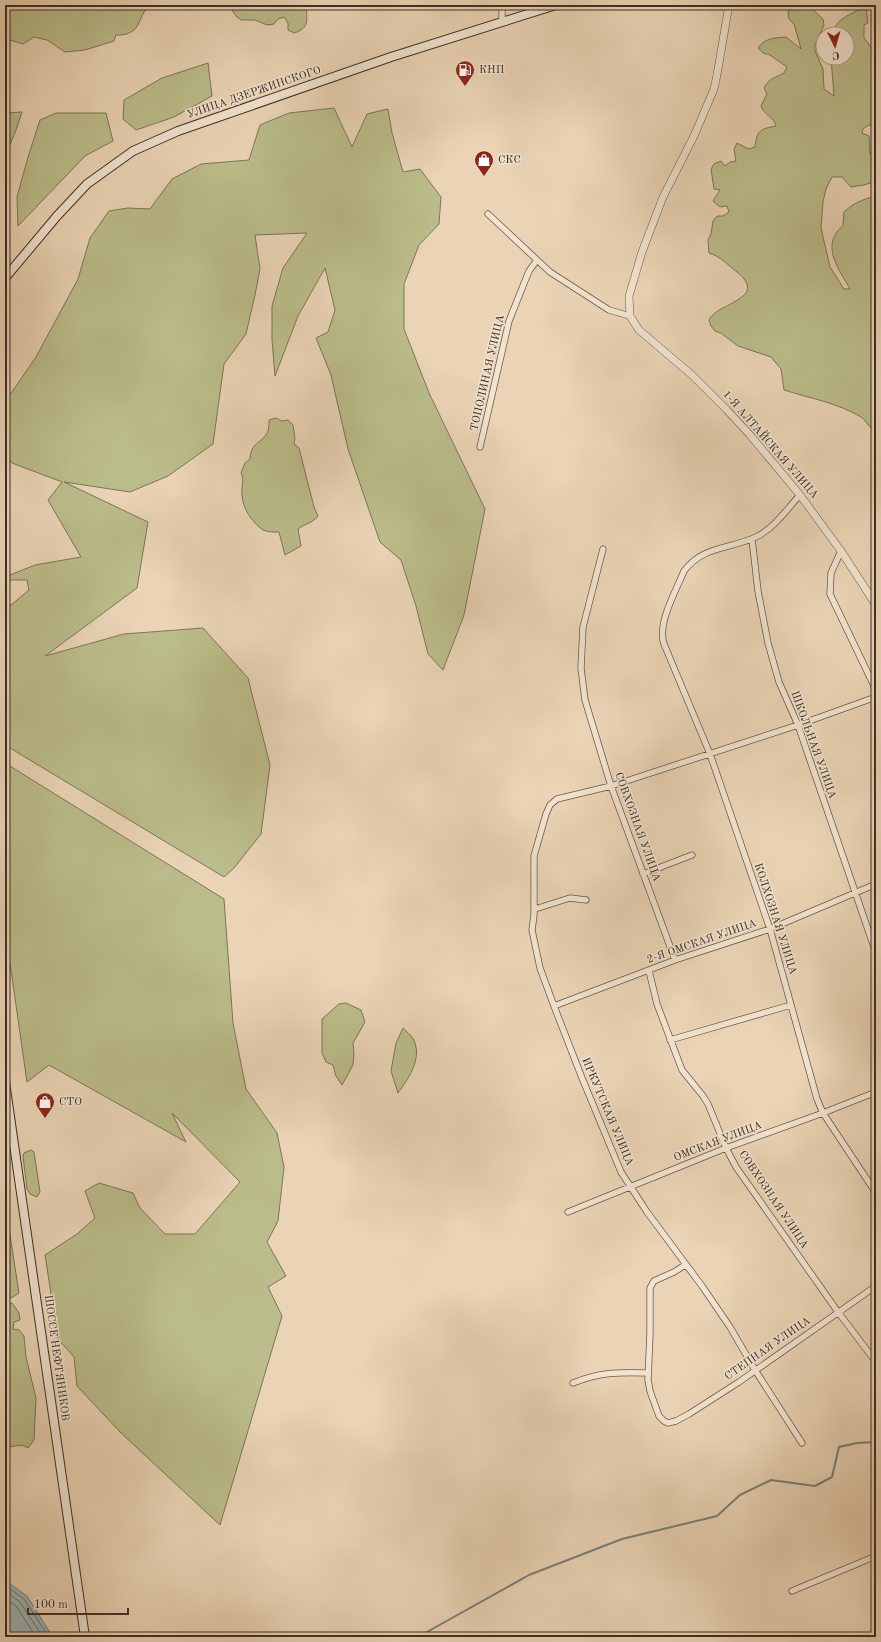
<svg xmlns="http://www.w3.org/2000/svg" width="881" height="1642" font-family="'Old Standard TT',serif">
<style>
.green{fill:#bbbc8b;stroke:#7d7558}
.water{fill:#9bb6b7;stroke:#76807d}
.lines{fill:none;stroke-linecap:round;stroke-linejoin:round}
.shore{stroke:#6d726e;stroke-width:1}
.stream{stroke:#76807d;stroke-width:2}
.minor-casing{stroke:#6a5849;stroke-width:7}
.tertiary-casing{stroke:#6a5849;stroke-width:8}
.secondary-casing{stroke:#3f2e25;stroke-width:10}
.minor{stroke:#f1e3cf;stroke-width:5.5}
.tertiary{stroke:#f1e3cf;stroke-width:7}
.secondary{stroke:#f1e3cf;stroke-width:8}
.labels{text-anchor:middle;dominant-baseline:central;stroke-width:3;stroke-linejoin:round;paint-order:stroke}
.poi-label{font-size:11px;fill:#3f2e25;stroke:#f1e3cf;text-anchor:start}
.street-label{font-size:11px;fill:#3f2e25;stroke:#f1e3cf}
</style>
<rect width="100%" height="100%" fill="#ead4b5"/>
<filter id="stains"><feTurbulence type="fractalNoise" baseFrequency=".005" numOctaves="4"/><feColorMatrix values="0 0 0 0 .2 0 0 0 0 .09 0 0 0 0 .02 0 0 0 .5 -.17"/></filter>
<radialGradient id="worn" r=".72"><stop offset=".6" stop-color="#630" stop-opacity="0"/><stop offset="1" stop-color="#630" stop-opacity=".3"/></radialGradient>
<path class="green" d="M5,5h145c-10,7 -9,24 -21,28 -4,2 -9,2 -13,2l-2,6 -29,9 -20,2 -18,-12 -13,-3 -11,7 -13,-4 -3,5h-2z
M234,5h26l1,3h6l5,-3h34c1,15 4,23 -12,28l-6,-3v-7l-4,-6 -6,2 -4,5 -7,1 -12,-5h-14l-5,-4 -4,-6z
M795,5h13l15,14 1,6 -9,20v6l8,18 1,20 10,7 -3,-38h16v-24h-13c-1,-15 21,-22 32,-27l2,16 -4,2v13c5,5 9,13 12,20v66c-7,1 -13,2 -14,9l7,3 1,18 3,-5 3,2v30l-12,4 -13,2 -9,-10h-10l-6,12 -3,13 -2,26 9,39 14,22h6c-8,-15 -25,-36 -15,-54 2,-4 6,-7 8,-10l1,-13c9,-9 20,-13 32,-16v236c-7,-4 -10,-12 -15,-15 -23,-14 -52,-19 -77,-27l-3,-21 -10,-12 -33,-11 -17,-13 -6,-2 -4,-5 -2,-6c7,-17 61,-21 28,-48 -9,-7 -17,-16 -28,-19l-1,-13 3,-6 2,-13 4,-5h6l6,-4 -2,-6 -7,1 -7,-6 7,-11 -6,-1 -3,-20 3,-5 7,-3 4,5 5,-4 6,-1 -2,-12 3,-6 12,6 6,-2c2,-17 5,-18 21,-21 -2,-9 -12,-11 -15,-20l6,-12 -3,-6c5,-10 11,-10 20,-15l3,-6 -17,-12 -7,-2 -5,-5c7,-10 16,-10 28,-11l15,12 -7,-25 -5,-5 -1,-7z
M208,63l4,33 -38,21 -38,13 -13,-11 1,-19 38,-22z
M334,108l18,39 15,-33 21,-5 4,24 11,39 17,-3 21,28 -2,27 -20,21 -15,39v45l25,64 56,116 -21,106 -21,55 -15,-16 -12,-48 -15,-46 -21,-18 -32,-93 -17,-74 -15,-37 12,-6 7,-22 -10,-42 -27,48 -23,60 -3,-36v-34l11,-38 24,-35 -52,2 5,34 -5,26 -9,39 -22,30 -11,80 -45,32 -38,16 -66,-10 84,40 -11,66 -92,68 79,-22 79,-6 45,50 22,87 -9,69 -27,34 -10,9 -219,-132v-135l24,-20 -2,-10h-22v-3l30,-12 46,-8 -33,-57 14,-18 -50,-19 -7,-11v-50l31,-45 42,-78 12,-41 19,-27 19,-3 22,1 22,-30 29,-15 48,-4 11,-35 29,-12z
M22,112l-6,18 -11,27v-44z
M56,113h50l7,28 -28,15 -67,70 -1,-29 11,-40 12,-37z
M276,418l6,3 6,-1 5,5 2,13 -1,6 5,4 15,59 4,9c-5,7 -14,8 -20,13l3,17 -16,9 -6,-23c-5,0 -12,0 -16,-2 -11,-8 -21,-22 -21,-36 -1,-9 3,-13 -1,-21l4,-10 5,-4c1,-17 11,-15 17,-26 2,-3 2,-9 2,-13z
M5,763l219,136 9,124 13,66 31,44 7,34 -6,54 -11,21 19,34 -18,11 14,29 -62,209 -100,-93 -43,-46 -3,-29 -16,-18 -13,-84 32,-21 18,-16 -10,-27 14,-8 34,10 7,15 25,26h30l45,-52 -68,-69 14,29 -137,-77 -22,17 -22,-154z
M346,1003l15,7 4,12 -12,21 1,10 -1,12 -11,20 -6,-9 -3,-11 -7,-3 -4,-9v-34l17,-15z
M403,1028c4,4 11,10 12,15 6,18 -7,36 -17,50l-7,-22 5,-28z
M31,1150l3,2 6,40 -3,5 -7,-3 -3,-5 -4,-33 1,-3z
M5,1214l3,8 11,71 -8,5 -6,-4z
M12,1303l7,10 1,7 -6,2 -1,7 6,1 5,6 2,21 10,41 -2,42 -6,8 -6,-3 -13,2 -4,-4v-139z"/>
<path class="water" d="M5,1580l22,16 26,41h-48z"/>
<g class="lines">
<path class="shore" d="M5,1585l19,14 25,38
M5,1591l15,11 23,35
M5,1598l11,8 20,31"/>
<path class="stream" d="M418,1637l111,-62 93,-36 95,-23 23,-21 31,-15 44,6 17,-9 7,-30 18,-4 19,-1"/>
<defs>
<path id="minor" d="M502,22v-17
M488,214l62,58 59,38 21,6
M480,447l29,-126 20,-50 8,-11
M800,495c-13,14 -25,32 -42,41 -25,13 -55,9 -74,35 -8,20 -27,52 -20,73l46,110 60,175 47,170 6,14 53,80
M752,539l6,52 10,52 11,39 19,43 78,228
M603,549l-20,78 -2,41 4,32 26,86 64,174
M841,551l-10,22 -1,21 46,96
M643,874l49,-19
M535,909l35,-11 16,2
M649,971l8,33 25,66 21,26 5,8 18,44 10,19 102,145 38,50
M554,1006l121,-46 95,-31 106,-45
M670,1040l121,-35
M568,1212l158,-64 97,-35 53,-21
M685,1265l-11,7 -20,9 -4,7v45l-2,47 2,11 9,25 5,5 4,2 8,-2 13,-7 50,-32 137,-96
M573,1383c27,-11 46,-11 75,-10
M802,1443l-47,-73 -25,-43 -28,-41 -55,-74 -26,-40 -39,-94 -28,-72 -14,-38 -8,-38 2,-15v-59l12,-42 4,-9 7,-6 54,-13 187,-61 78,-28
M792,1591l84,-35"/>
<path id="tertiary" d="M729,5l-12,70 -3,14 -20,47 -31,61 -21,55 -13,44 1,20 9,14 53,45 35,35 23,25 50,60 41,56 35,54"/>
<path id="secondary" d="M5,278l52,-62 30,-32 46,-33 45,-20 213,-74 165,-52
M5,1082l80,555"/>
</defs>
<use href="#minor" class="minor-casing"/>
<use href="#tertiary" class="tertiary-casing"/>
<use href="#secondary" class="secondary-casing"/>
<use href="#minor" class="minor"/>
<use href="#tertiary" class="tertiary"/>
<use href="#secondary" class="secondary"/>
</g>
<defs>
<symbol id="fuel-pin" viewBox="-11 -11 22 30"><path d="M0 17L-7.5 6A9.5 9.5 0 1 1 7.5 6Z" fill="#8f2418" stroke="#f1e3cf"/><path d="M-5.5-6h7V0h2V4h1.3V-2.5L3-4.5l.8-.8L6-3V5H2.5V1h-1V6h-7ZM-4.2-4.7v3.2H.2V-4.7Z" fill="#fff"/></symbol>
<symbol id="shop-pin" viewBox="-11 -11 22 30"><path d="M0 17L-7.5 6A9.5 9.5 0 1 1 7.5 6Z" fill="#8f2418" stroke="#f1e3cf"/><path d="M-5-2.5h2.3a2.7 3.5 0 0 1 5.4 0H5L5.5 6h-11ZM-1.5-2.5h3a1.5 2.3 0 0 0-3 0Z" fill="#fff"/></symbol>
</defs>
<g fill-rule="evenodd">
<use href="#fuel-pin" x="454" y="59" width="22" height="30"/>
<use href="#shop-pin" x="473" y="149" width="22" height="30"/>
<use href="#shop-pin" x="34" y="1091" width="22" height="30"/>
</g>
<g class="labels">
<g class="poi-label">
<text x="479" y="70">КНП</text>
<text x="498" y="160">СКС</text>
<text x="59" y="1102">СТО</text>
</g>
<g class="street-label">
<text transform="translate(254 93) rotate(-19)">УЛИЦА ДЗЕРЖИНСКОГО</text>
<text transform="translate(488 373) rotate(-77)">ТОПОЛИНАЯ УЛИЦА</text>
<text transform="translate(770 445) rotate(49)">1-Я АЛТАЙСКАЯ УЛИЦА</text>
<text transform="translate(813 745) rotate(70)">ШКОЛЬНАЯ УЛИЦА</text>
<text transform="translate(637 827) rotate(70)">СОВХОЗНАЯ УЛИЦА</text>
<text transform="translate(775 919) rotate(72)">КОЛХОЗНАЯ УЛИЦА</text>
<text transform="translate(702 942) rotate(-19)">2-Я ОМСКАЯ УЛИЦА</text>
<text transform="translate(607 1112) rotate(67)">ИРКУТСКАЯ УЛИЦА</text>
<text transform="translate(718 1142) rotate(-21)">ОМСКАЯ УЛИЦА</text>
<text transform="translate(773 1200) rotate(56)">СОВХОЗНАЯ УЛИЦА</text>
<text transform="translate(768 1349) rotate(-35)">СТЕПНАЯ УЛИЦА</text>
<text transform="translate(56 1358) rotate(82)">ШОССЕ НЕФТЯНИКОВ</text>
</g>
</g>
<rect width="881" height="1642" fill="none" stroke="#ead4b5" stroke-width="20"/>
<rect x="6" y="6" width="869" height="1630" fill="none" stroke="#3f2e25" stroke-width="2"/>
<rect x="10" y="10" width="861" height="1622" fill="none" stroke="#3f2e25"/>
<g transform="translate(835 46) rotate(175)"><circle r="19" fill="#f1e3cf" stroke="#aa9b8b"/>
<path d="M0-3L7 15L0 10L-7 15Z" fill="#8f2418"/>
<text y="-6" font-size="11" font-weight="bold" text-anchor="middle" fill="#3f2e25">С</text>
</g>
<path d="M28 1608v6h100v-6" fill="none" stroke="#3f2e25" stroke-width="2"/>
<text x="34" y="1608" font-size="12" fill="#3f2e25" stroke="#f1e3cf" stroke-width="3" paint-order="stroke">100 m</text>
<rect width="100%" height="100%" filter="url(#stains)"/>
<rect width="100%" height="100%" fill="url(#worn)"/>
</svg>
